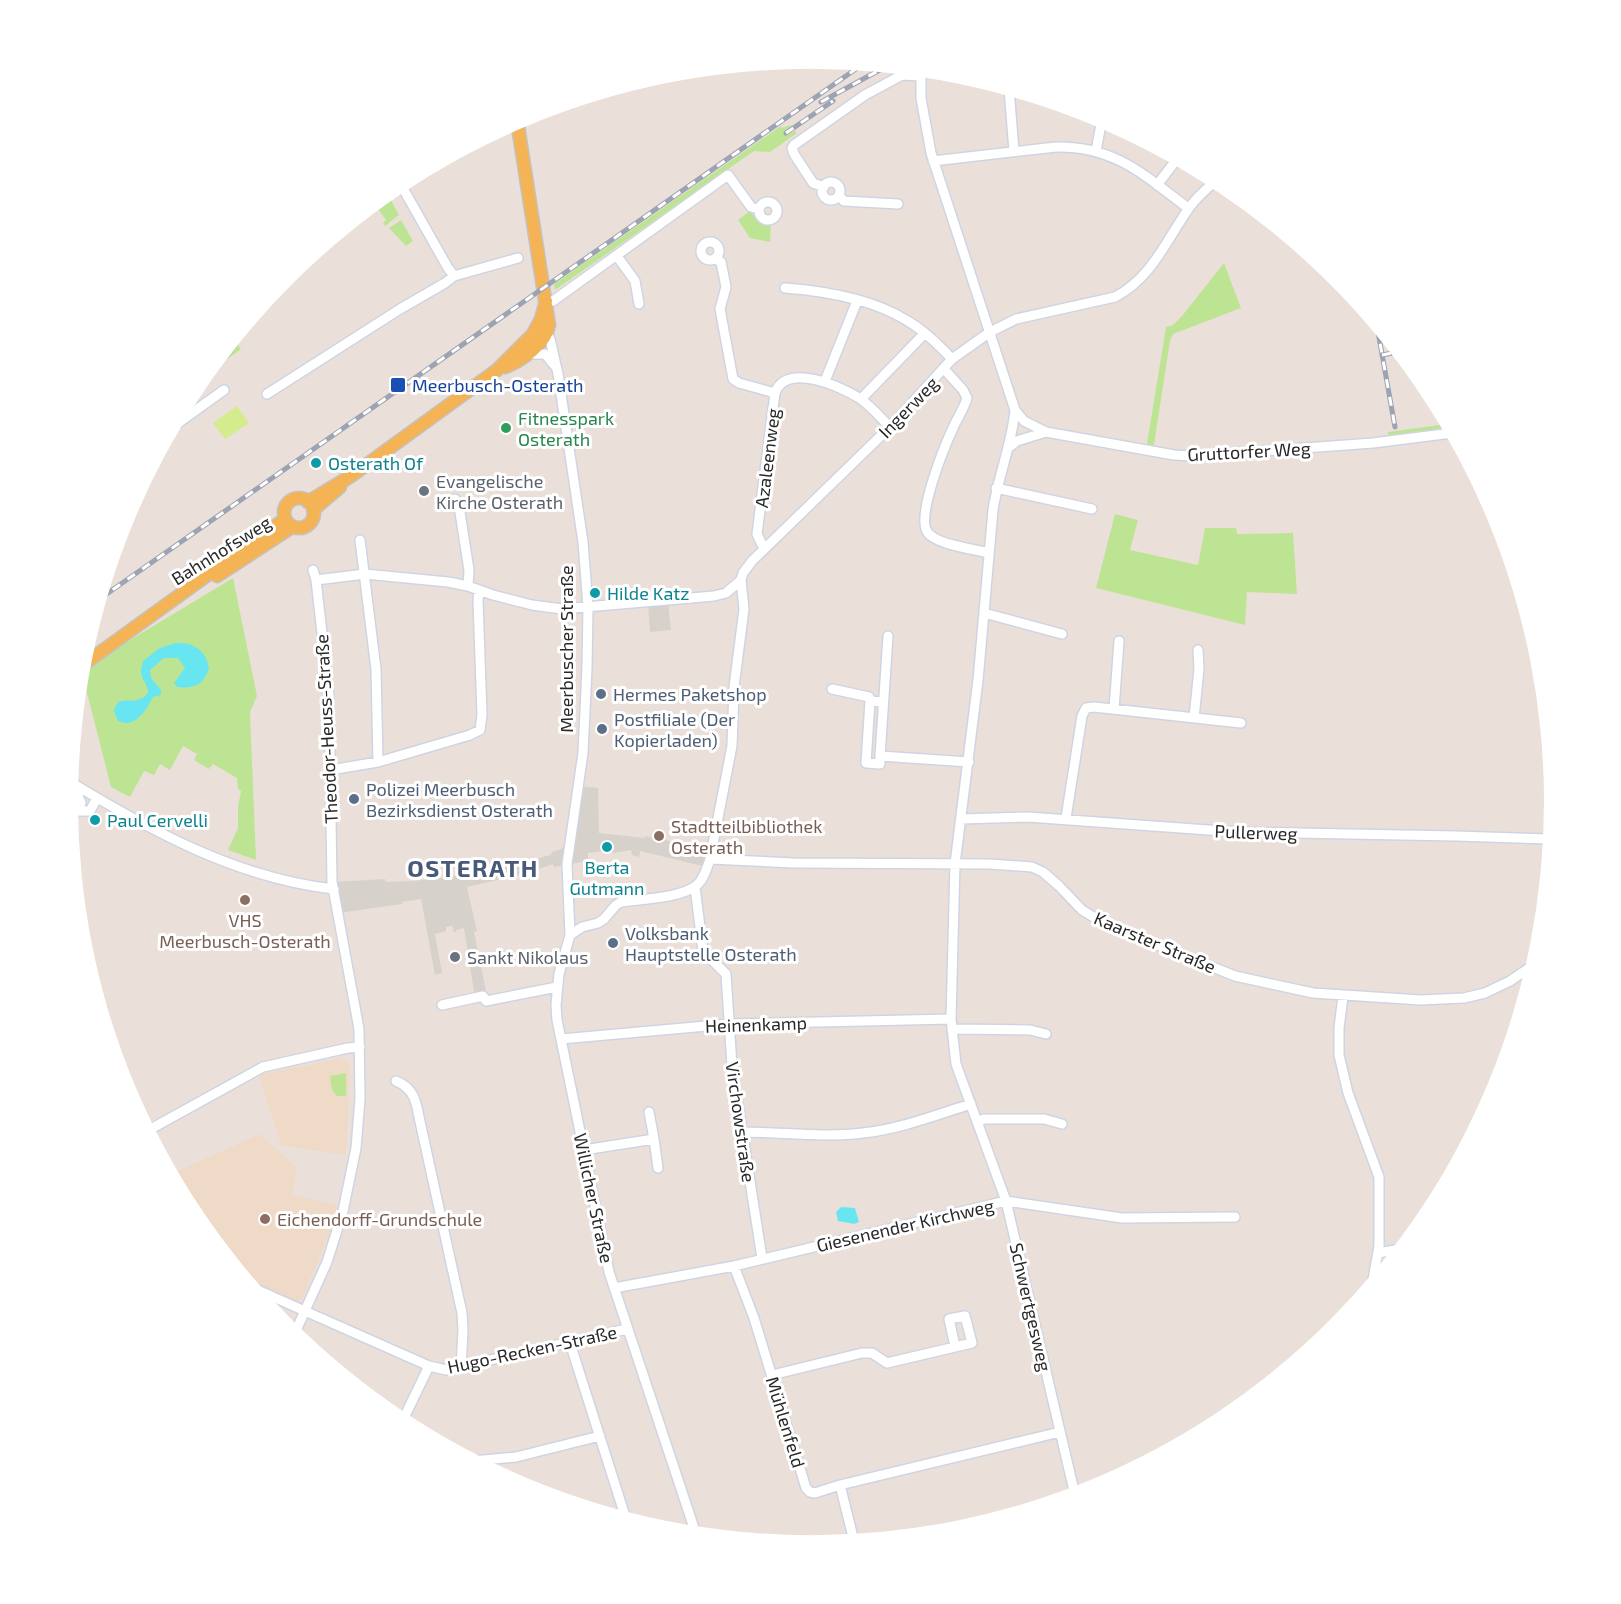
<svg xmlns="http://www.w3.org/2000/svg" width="1621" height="1604" font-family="'Exo 2',sans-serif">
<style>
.education{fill:#eedac7}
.green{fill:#bde493}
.pitch{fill:#d5ec8e}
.plaza{fill:#d7d1cc}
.water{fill:#67e6f2}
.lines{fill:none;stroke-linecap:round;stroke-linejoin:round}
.minor-casing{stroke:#ced5e2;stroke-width:12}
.major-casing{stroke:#c3c3c3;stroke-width:15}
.minor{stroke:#fff;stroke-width:9}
.major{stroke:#f4b355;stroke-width:12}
.rail-casing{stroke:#9ca3b3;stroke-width:5}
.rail{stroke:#fff;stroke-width:3;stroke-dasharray:9;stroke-linecap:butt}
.transit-dot{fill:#1a4fb4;stroke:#fff;stroke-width:2}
.leisure-dot{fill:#2e9e5b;stroke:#fff;stroke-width:2}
.culture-dot{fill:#0f9aa8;stroke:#fff;stroke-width:2}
.worship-dot{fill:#6b7280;stroke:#fff;stroke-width:2}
.service-dot{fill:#5c6f8a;stroke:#fff;stroke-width:2}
.education-dot{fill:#8d6e63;stroke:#fff;stroke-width:2}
.labels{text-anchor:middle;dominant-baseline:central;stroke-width:6;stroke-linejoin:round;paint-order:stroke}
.transit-label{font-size:18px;fill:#164399;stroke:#fff;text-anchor:start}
.street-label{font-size:18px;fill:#282828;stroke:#fff}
.leisure-label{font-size:18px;fill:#27864d;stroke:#fff;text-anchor:start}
.culture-label{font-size:18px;fill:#0d838f;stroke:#fff;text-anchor:start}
.worship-label{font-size:18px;fill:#5b616d;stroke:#fff;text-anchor:start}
.service-label{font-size:18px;fill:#4e5e75;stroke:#fff;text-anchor:start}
.education-label{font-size:18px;fill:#785e54;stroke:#fff;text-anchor:start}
.district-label{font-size:24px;font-weight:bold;letter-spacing:1.5px;fill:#48597a;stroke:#fff}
</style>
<rect width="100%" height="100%" fill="#ebe0d9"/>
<path class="education" d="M341,1058l9,7 -4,90 -65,-10 -22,-70z
M260,1134l37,34 -5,27 45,10 -4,19 -30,73 -4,4 -5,-1 -47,-18 -55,-67 -21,-41z"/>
<path class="green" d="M791,125l2,2 -9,7 2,2 9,-5 2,2 -27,19 -16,-1 -199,139 -1,-6 227,-158 1,2z
M387,193l12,22 -14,11 -2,-3 3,-3 -12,-17z
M750,211l9,12 12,1 -1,18 -20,-4 -12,-18z
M401,220l12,21 -7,5 -17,-18z
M1224,263l17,45 -68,26 -3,7 -17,110 -7,-1 20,-123 7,-2 9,-9z
M233,339l8,10 -23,17 -3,-5z
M1447,424l5,8 -63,8 -1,-8z
M1115,514l23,6 -8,30 68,15 7,-37h31l1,6 56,-1 4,61 -50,-2 -2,33 -149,-37z
M233,578l24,118 -7,16 6,148 -28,-10 10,-22v-21l3,-16 -3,-2 -1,-11 -24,-14 -4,5 -15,-9 3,-6 -14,-8 -13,24 -10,-6 -6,11 -10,-4 -14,26 -19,-10 -29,-114 25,-19z
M346,1073v23h-9l-5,-6 -2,-14z"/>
<path class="pitch" d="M237,406l12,17 -24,16 -12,-16z"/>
<path class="plaza" d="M668,601l3,29 -21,2 -2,-30z
M579,786l19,2 1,45 46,5v-2l25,5v3l41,9 -4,14 -67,-16 -1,6 -7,-2 -1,-5 -19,3v-3l-24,3v8l-34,6 -1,-3 -26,9 -60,14 10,44 -3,1 13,64 -12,2 -11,-70 -8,2v2h-2l-2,-6 -6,1v4l-11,3 7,39 -7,2 -14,-76 -19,3v2l-63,9 -7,-31 53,-3 1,3 26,-1 30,-3 94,-17v-2l14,-4 2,-3 17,-6z"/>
<path class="water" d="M176,643c17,-1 30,7 33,25 -5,17 -15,21 -32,19l-3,-4 11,-15 -7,-10h-14l-14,12 1,8 10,12v5l-8,2c-7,13 -17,32 -35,24l-4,-10c5,-21 20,-1 34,-18 0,-14 -11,-11 -5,-32l17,-13z
M841,1207l14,1 4,14 -5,2 -16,-3 -2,-9z"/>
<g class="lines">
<defs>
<path id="minor" d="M921,69v29l10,55 84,257c-3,34 -17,66 -22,100l-15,170 -23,184 -4,155 5,45 50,137 69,294
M1009,89l5,62
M1096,151l6,-32
M933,161l123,-14c59,-1 88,28 132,61
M822 191a9 9 0 1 1 18 0a9 9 0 1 1-18 0Z
M400,183l48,85 6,8
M1157,185l20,-26
M824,187l-11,-4 -19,-29 -2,-6 2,-3 71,-50 37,-20 19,1
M839,196l5,5 54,3
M759 211a9 9 0 1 1 18 0a9 9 0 1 1-18 0Z
M701 251a9 9 0 1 1 18 0a9 9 0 1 1-18 0Z
M617,256l18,25 4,23
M715,259l6,3 5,25 -6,22 13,70 6,4 36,10
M785,288c39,3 87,11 121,32 18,10 32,24 46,39
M546,301h7l175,-126 23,32 8,2
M540,332l7,2 3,5 8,35 25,168 5,65 -1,61 -4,85 -16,111 3,71 -11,39 -3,31 1,15 52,252 87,262
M529,354h16l9,11
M944,369l19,21 4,8c-3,11 -10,20 -14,30 -8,17 -38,90 -25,105 10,12 46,16 61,20
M825,381l32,-80
M267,394l133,-85 45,-26 9,-7 64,-18
M861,399l64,-66
M1015,410l9,11 22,11 128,23 18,1 181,-13 79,-10
M171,428l53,-38
M1008,448l9,-7 29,-9
M996,488l96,21
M455,499l4,7 10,64 -1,16
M360,540l16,129 2,93
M764,549l-7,-15 18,-141c11,-31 65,-7 84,5 11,7 21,19 31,29
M316,580l49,-6 83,8 20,4 25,9 39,10 30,4 152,-13 12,-3 15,-13 2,-7 9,-12 138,-134 62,-68 38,-27 26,-13 99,-22c36,-19 50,-54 72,-86 7,-12 19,-21 29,-31
M984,613l78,21
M832,689l37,8 1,4
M883,702l-13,-1 -4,62 14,1v-8l8,-120
M1114,709l5,-68
M1194,718l5,-49 -1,-19
M880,756l89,6
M330,770l48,-8 92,-27 10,-5 2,-15 -4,-115 1,-10
M69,781c80,49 170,98 265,108
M68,788l8,3 5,12 -3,8 -10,5
M78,811h12l7,-13
M1066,818l16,-102 4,-8 8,-1 147,16
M961,819l67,-2 208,15 220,4 94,3
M710,859l83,4 197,1 42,3 11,5 16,14 23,24 21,13 132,53 78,17 108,7 43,-2 21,-5 25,-12 25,-17
M695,887l8,64 23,23 6,92 30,192
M79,926l1,-9
M570,935l12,-8 16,-4 6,-4 12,-14 5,-3c20,-3 61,-4 76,-17 7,-6 10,-17 13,-26l22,-113 2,-59 10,-78 -3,-29
M1343,996l-4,32v27l9,38 31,84v69l-7,39
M442,1005l41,-9 3,5 71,-14
M102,1008l4,21
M952,1029l78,1 16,4
M561,1039l168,-15 222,-5
M396,1081c17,7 20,19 23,36l43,196 1,17 -2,38
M649,1112l5,27
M977,1122l7,-3h60l18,5
M147,1131l116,-64 85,-19 12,-1
M743,1132c39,0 81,6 120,1 37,-4 73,-18 108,-29
M584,1150l70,-11 4,29
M1378,1253l23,-4
M734,1266l20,52 52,170 4,4 5,1 25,-8 14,56
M253,1288l176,78 17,4 181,-41
M614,1288l120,-22 272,-65 116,17 113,-1
M294,1335l33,-73 16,-51 13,-63 4,-49 -1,-70 -27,-147 -3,-187 -13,-115 -3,-10
M570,1343l56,176
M772,1375l90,-22h10l15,10 85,-20 -7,-27 -16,3 6,27
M402,1422l27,-56
M473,1461l43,-4 84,-21
M840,1485l220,-53"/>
<path id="major" d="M505,367c16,-6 41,-23 44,-42l-32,-205
M284 513a15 15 0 1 1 30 0a15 15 0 1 1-30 0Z
M308,502l43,-26 146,-106 36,-36 8,-15 5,-18
M313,510l27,-23
M217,576l75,-49
M80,667l205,-148"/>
</defs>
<use href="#minor" class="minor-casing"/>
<use href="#major" class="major-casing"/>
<use href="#minor" class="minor"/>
<use href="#major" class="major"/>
<defs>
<path id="rail" d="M821,102l66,-36
M786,133l47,-32
M1377,326l18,101
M1382,355l16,-3
M98,600l765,-536"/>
</defs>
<use href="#rail" class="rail-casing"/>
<use href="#rail" class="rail"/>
</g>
<rect class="transit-dot" x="390" y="377" width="16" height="16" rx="3"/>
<circle class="leisure-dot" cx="506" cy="428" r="6"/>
<g class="culture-dot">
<circle cx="316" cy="463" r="6"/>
<circle cx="595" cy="593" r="6"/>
<circle cx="95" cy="820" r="6"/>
<circle cx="607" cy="847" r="6"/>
</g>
<g class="worship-dot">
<circle cx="424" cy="491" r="6"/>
<circle cx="455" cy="957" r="6"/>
</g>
<g class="service-dot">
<circle cx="601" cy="694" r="6"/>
<circle cx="602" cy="729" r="6"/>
<circle cx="354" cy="799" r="6"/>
<circle cx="613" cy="943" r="6"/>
</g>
<g class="education-dot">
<circle cx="659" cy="836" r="6"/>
<circle cx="245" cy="900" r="6"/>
<circle cx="265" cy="1219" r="6"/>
</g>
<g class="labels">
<g class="transit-label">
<text x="412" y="385">Meerbusch-Osterath</text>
</g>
<g class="street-label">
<text transform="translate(908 407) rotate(-46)">Ingerweg</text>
<text transform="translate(1249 451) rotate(-3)">Gruttorfer Weg</text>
<text transform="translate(767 458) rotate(-83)">Azaleenweg</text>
<text transform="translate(221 550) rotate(-32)">Bahnhofsweg</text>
<text transform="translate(566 649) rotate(-90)">Meerbuscher Straße</text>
<text transform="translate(326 729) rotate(-93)">Theodor-Heuss-Straße</text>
<text transform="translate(1256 832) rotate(2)">Pullerweg</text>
<text transform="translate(1155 942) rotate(23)">Kaarster Straße</text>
<text transform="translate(756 1024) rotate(-2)">Heinenkamp</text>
<text transform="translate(741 1122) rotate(82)">Virchowstraße</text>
<text transform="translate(594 1198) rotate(78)">Willicher Straße</text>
<text transform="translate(905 1225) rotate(-13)">Giesenender Kirchweg</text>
<text transform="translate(1031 1307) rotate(77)">Schwertgesweg</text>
<text transform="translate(532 1349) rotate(-12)">Hugo-Recken-Straße</text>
<text transform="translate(786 1422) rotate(73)">Mühlenfeld</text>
</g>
<g class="leisure-label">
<text x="518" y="418">Fitnesspark<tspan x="518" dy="21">Osterath</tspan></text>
</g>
<g class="culture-label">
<text x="328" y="463">Osterath Of</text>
<text x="607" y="593">Hilde Katz</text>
<text x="107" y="820">Paul Cervelli</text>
<text x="607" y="867" text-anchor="middle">Berta<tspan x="607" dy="21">Gutmann</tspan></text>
</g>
<g class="worship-label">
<text x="436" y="481">Evangelische<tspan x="436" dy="21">Kirche Osterath</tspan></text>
<text x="467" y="957">Sankt Nikolaus</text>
</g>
<g class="service-label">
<text x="613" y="694">Hermes Paketshop</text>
<text x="614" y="719">Postfiliale (Der<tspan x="614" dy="21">Kopierladen)</tspan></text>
<text x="366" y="789">Polizei Meerbusch<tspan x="366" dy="21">Bezirksdienst Osterath</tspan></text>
<text x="625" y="933">Volksbank<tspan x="625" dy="21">Hauptstelle Osterath</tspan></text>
</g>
<g class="education-label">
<text x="671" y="826">Stadtteilbibliothek<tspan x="671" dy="21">Osterath</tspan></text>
<text x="245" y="920" text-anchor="middle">VHS<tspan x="245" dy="21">Meerbusch-Osterath</tspan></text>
<text x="277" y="1219">Eichendorff-Grundschule</text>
</g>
<g class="district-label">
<text x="473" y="867">OSTERATH</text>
</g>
</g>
<path d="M0 0H1621V1604H0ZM78 802a733 733 0 1 1 1466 0a733 733 0 1 1-1466 0Z" fill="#fff" fill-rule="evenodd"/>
</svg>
